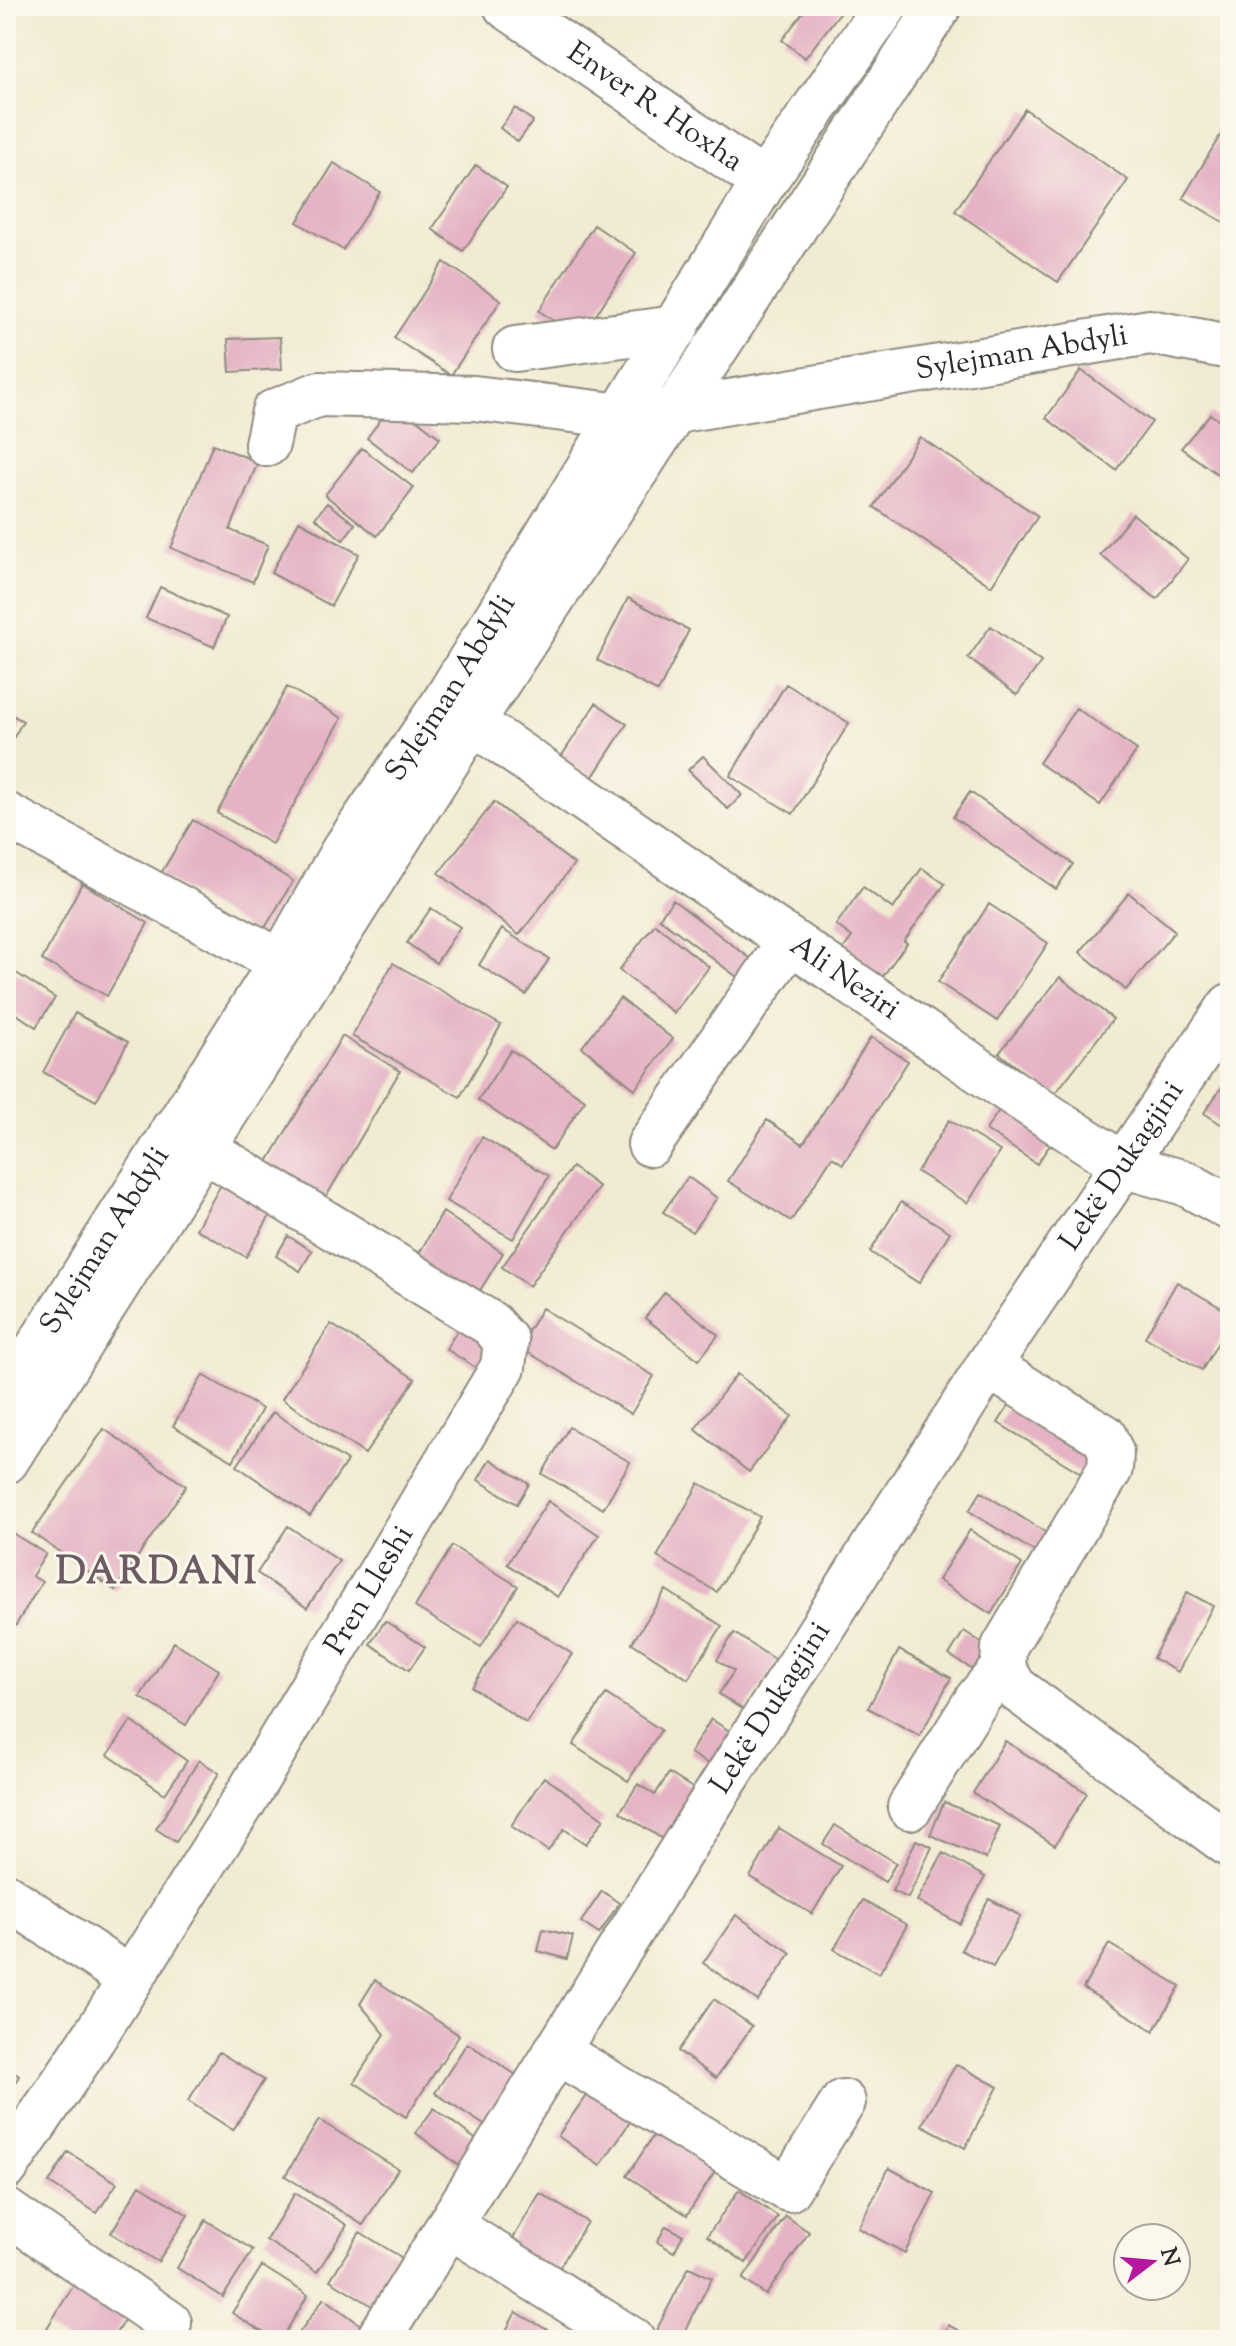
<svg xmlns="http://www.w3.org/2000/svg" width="1236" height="2346" font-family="'Sorts Mill Goudy',serif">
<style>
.building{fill:#e5b3c5}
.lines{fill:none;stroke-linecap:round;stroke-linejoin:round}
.minor-casing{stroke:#8e8b7f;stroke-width:48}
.major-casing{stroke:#8e8b7f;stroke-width:48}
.minor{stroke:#fff;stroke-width:44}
.major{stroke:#fff;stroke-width:44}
.labels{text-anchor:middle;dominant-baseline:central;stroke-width:6;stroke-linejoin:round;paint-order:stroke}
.street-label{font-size:30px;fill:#2b2b2b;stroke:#fbf7ec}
.district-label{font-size:38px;font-weight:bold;letter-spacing:2px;fill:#6c5b61;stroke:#fbf7ec}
</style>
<rect width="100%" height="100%" fill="#fbf7ec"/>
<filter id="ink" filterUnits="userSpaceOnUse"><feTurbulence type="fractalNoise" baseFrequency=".0125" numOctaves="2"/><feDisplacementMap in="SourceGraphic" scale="16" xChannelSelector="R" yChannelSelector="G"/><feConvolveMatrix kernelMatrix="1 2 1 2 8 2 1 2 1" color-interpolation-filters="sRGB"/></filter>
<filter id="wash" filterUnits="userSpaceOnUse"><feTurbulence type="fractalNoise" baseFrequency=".006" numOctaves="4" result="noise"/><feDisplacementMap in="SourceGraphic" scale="32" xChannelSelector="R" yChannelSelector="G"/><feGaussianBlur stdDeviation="1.8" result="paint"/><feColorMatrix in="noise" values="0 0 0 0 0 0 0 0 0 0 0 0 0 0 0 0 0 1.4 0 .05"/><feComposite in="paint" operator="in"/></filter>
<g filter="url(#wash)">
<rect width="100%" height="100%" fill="#f2ebd3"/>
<g id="blocks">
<path class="building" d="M808,6h37l-40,52 -23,-18z
M515,108l18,13 -15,21 -18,-14z
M1025,109l103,71 -70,102 -103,-71z
M1230,119v107l-47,-28z
M334,163l46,29 -37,58 -46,-28z
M476,165l31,22 -44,64 -31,-22z
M594,225l42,28 -55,85 -42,-27z
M444,262l57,38 -50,75 -57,-37z
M280,337l2,32 -52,3 -2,-33z
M1081,370l71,52 -36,48 -70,-52z
M394,402l46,36 -27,35 -46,-35z
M1210,414l20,14v55l-49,-35z
M920,437l118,79 -47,70 -117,-79z
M213,444l45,18 -28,68 38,15 -15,37 -82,-34z
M362,448l52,40 -37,48 -52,-41z
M327,503l28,21 -12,16 -28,-22z
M1133,514l55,45 -31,40 -57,-44z
M299,521l60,33 -28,52 -60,-33z
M160,587l67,30 -13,30 -68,-29z
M628,598l61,32 -31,62 -61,-32z
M991,626l50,36 -24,33 -49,-37z
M786,684l63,39 -56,91 -63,-38z
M287,687l55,31 -70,126 -55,-31z
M596,703l31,21 -35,54 -31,-21z
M1076,708l61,42 -37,55 -61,-42z
M6,712l17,9 -17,30z
M703,756l39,39 -14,14 -40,-39z
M970,792l103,72 -17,25 -103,-72z
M494,802l80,62 -55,71 -80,-62z
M193,820l100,61 -33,55 -100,-61z
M922,868l23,16 -41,57 3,2 -27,37 -39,-28 11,-15 -16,-12 27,-38 30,22z
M82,883l66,40 -41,73 -65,-36z
M1129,893l46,38 -49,59 -46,-38z
M673,900l82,62 -14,18 -82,-62z
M989,904l59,39 -51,78 -59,-39z
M431,908l29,19 -24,36 -29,-20z
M655,924l54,43 -35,46 -55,-43z
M502,929l47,30 -23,36 -47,-30z
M393,963l108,62 -41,72 -108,-61z
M10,969l45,29 -19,29 -30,-20v-32z
M1060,977l53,42 -60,77 -54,-43z
M620,998l53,41 -38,50 -53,-42z
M75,1013l53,29 -32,59 -53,-29z
M342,1036l58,35 -80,136 -58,-35z
M871,1037l37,24 -65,103 -11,-7 -41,64 -63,-40 39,-61 36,24z
M511,1050l74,50 -33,50 -74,-50z
M1222,1087l8,6v37l-26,-17z
M1003,1104l52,33 -18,27 -51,-34z
M949,1120l51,31 -32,52 -51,-31z
M482,1137l67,39 -36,63 -67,-38z
M572,1167l27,20 -70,99 -27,-19z
M688,1177l29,21 -25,34 -29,-20z
M222,1183l50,29 -26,45 -50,-28z
M901,1202l49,30 -31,51 -49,-31z
M443,1212l60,41 -30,49 -60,-38z
M288,1236l24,15 -12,20 -24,-15z
M1177,1282l53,31v9l-28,48 -57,-33z
M665,1292l53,43 -19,25 -54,-42z
M542,1308l112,68 -23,38 -112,-67z
M331,1324l84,55 -50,75 -83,-55z
M460,1326l41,25 -15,23 -40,-25z
M737,1374l55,42 -43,56 -54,-43z
M203,1375l59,34 -29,52 -60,-35z
M1011,1402l86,52 -13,21 -86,-52z
M273,1412l74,49 -37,55 -73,-50z
M569,1427l61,35 -27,47 -61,-35z
M104,1429l82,57 -71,104 -83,-57z
M490,1459l39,25 -12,20 -39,-24z
M699,1483l61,34 -43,75 -60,-35z
M981,1492l69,43 -12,19 -69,-43z
M548,1501l51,34 -41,62 -51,-33z
M288,1526l51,35 -32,47 -50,-35z
M6,1529l40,25 -14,22 10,6 -28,46 -8,-4z
M970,1530l52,34 -31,50 -53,-34z
M452,1546l66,40 -37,61 -66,-40z
M666,1590l56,36 -34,53 -56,-36z
M1187,1592l26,14 -35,66 -25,-14z
M517,1618l55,36 -46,69 -54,-36z
M385,1621l40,26 -16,23 -39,-26z
M964,1631l26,17 -15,23 -26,-16z
M734,1633l43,28 -32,50 -26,-17 15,-23 -17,-11z
M174,1642l45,28 -33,55 -46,-28z
M899,1650l52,28 -31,58 -52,-28z
M606,1694l55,36 -33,51 -55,-36z
M711,1719l26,17 -21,33 -26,-16z
M131,1721l56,40 -22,33 -57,-39z
M1005,1741l82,52 -32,52 -82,-52z
M199,1760l20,13 -43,69 -20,-13z
M669,1773l28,18 -31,50 -46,-29 18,-28 17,11z
M544,1777l60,42 -18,25 -22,-15 -16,22 -37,-25z
M944,1802l56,24 -14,33 -56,-24z
M835,1825l61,38 -11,19 -62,-38z
M779,1828l62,38 -29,48 -62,-37z
M916,1840l16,7 -24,51 -16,-7z
M943,1853l42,24 -25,47 -43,-23z
M602,1891l17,12 -20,31 -18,-12z
M989,1899l32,17 -28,51 -32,-17z
M863,1900l44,25 -28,49 -45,-25z
M736,1915l55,38 -33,48 -55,-38z
M543,1929l30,7 -6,23 -29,-8z
M1109,1944l71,42 -26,45 -71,-43z
M375,1980l84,55 -53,82 -52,-35 31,-48 -25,-30z
M714,1999l38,27 -36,52 -38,-27z
M467,2043l57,37 -32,50 -57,-37z
M219,2052l45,28 -31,50 -45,-29z
M956,2064l42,23 -33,61 -43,-23z
M6,2067l13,9 -13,21z
M592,2087l42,29 -34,50 -42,-30z
M434,2108l53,40 -18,25 -53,-40z
M319,2120l79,49 -35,56 -78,-49z
M663,2121l60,38 -36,56 -60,-39z
M68,2152l49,31 -20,30 -48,-30z
M889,2168l46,25 -30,60 -47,-25z
M140,2185l48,30 -30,47 -47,-29z
M739,2190l39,27 -32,46 -39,-27z
M295,2193l52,32 -30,47 -51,-32z
M540,2193l47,29 -31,51 -47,-28z
M786,2216l23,16 -43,63 -23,-16z
M206,2220l47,30 -30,47 -46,-29z
M666,2226l17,9 -9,17 -17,-10z
M360,2232l52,32 -30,48 -52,-32z
M262,2266l46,29 -27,45h-6l-43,-27z
M689,2267l23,11 -32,62h-7l-17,-9z
M75,2283l52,32 -15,25h-46l-19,-12z
M324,2298l38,28 -10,14h-58z
M516,2312l49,28h-64z
M948,2325l29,15h-36z"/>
</g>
</g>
<g filter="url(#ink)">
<use href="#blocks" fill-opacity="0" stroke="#8e8b7f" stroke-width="2"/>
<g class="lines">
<defs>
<g id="minor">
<path id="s1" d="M506,6l258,176"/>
<path d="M515,349l161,-21"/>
<path id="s2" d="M267,444l7,-32 45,-18 155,4 148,18 53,-5 475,-79 80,15"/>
<path id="s3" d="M472,722l521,358 132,86 60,17 45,25"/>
<path d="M6,815l275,147"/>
<path d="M650,1144l140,-203"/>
<path d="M988,1366l116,70 7,16 -1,17 -106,178 -1,21 12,20 215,157"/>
<path d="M910,1807l68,-109 25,-30"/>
<path d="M6,1896l124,83"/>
<path d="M556,2051l232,138 55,-87"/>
<path id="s4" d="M6,2167l88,-130 150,-236 259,-434 3,-26 -15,-17 -318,-194"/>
<path d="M6,2211l163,112"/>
<path d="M449,2225l183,115"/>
<path id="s5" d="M378,2340l327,-528 283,-446 242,-360"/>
</g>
<g id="major">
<path id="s6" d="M6,1398l275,-436 61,-109 102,-150 320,-521 121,-176"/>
<path d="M6,1461l466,-739 467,-716"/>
</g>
</defs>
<use href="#minor" class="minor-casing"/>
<use href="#major" class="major-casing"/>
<use href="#minor" class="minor"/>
<use href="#major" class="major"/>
</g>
</g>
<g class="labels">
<g class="street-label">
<text stroke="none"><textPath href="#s1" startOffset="180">Enver R. Hoxha</textPath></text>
<text stroke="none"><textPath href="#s2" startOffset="790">Sylejman Abdyli</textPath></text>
<text stroke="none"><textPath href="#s6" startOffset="838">Sylejman Abdyli</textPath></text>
<text stroke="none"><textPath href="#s3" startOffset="452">Ali Neziri</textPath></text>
<text stroke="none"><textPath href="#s5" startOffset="1390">Lekë Dukagjini</textPath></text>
<text stroke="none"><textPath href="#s6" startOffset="186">Sylejman Abdyli</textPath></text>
<text stroke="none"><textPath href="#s4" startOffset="682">Pren Lleshi</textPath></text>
<text stroke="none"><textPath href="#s5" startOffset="744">Lekë Dukagjini</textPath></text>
</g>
<g class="district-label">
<text x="157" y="1574">DARDANI</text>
</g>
</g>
<rect width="1236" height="2346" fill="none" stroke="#fbf7ec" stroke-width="32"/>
<g transform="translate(1152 2262) rotate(74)"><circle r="38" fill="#fbf7ec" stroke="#a8a59f" stroke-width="2"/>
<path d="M0-6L14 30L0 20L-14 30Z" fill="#b5179e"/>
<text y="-12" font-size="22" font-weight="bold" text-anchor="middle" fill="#2b2b2b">N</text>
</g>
</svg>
